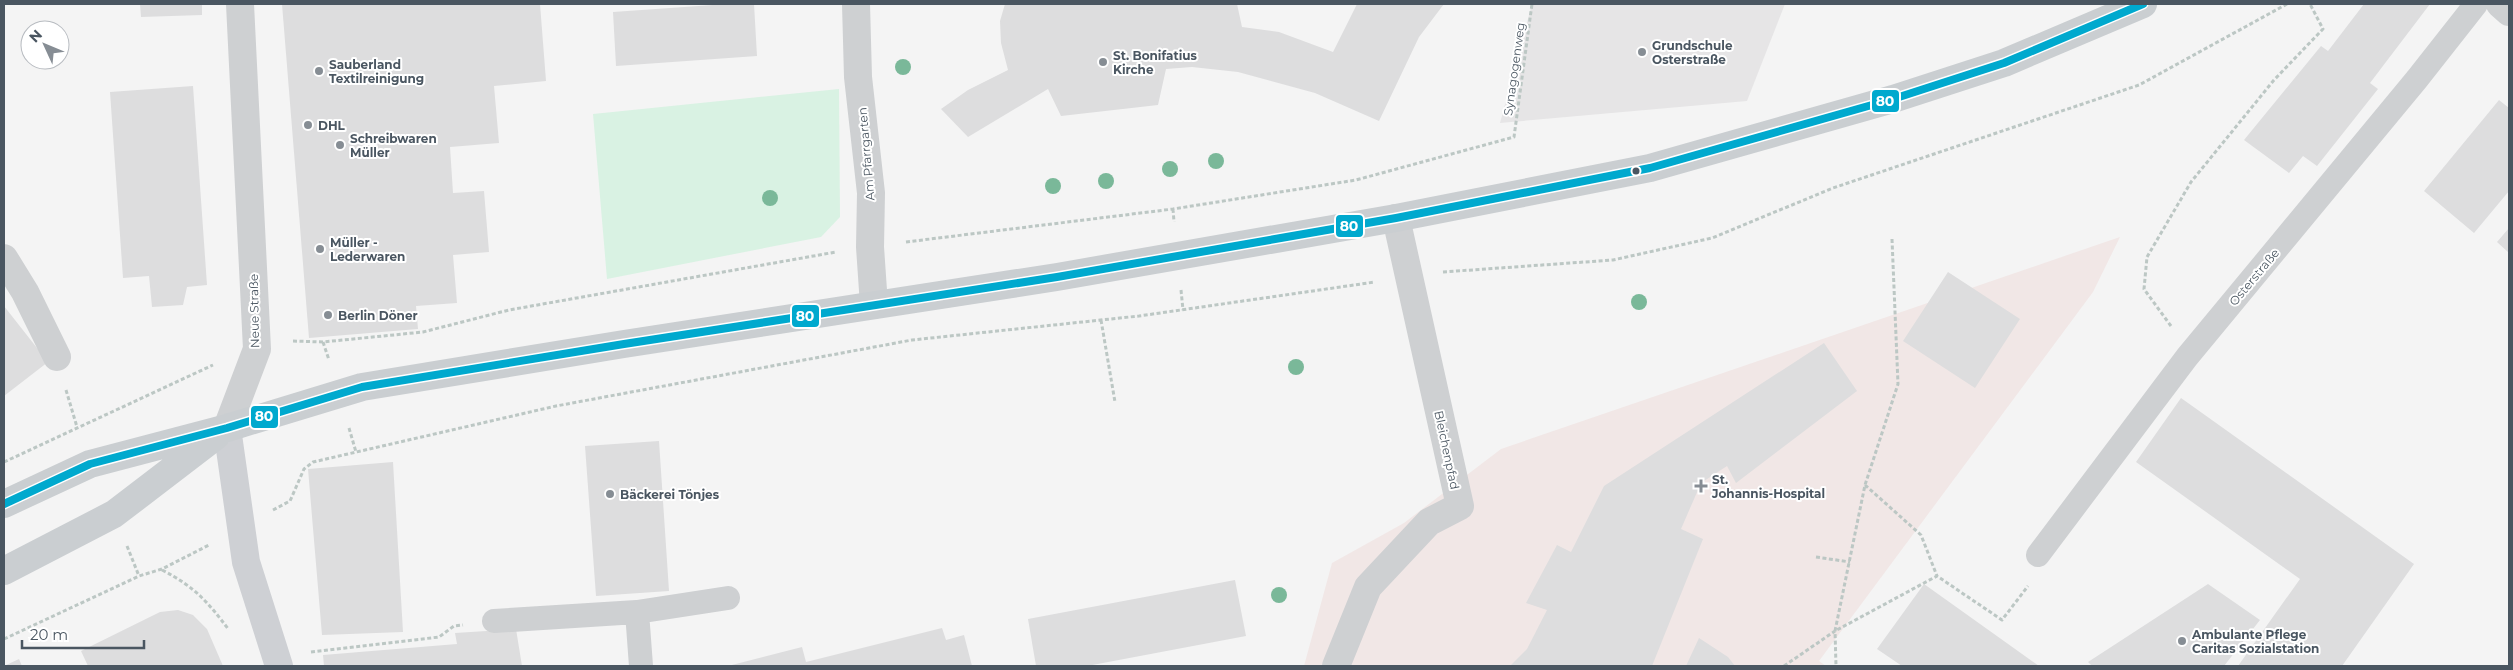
<svg xmlns="http://www.w3.org/2000/svg" width="2513" height="670" font-family="Montserrat,sans-serif">
<style>
.education{fill:#e6e5e6}
.medical{fill:#f1e7e6}
.green{fill:#d9f2e3}
.building{fill:#ddddde}
.lines{fill:none;stroke-linecap:round;stroke-linejoin:round}
.path{stroke:#bcc7c4;stroke-width:3;stroke-dasharray:4 2.5;stroke-linecap:butt}
.lane{stroke:#ced0d2;stroke-width:24}
.street{stroke:#ced0d2;stroke-width:28}
.secondary{stroke:#ced0d4;stroke-width:28}
.primary{stroke:#caced1;stroke-width:28}
.bus-1-casing{stroke:#fff;stroke-width:11}
.bus-1{stroke:#00a9ce;stroke-width:8}
.tree{fill:#7ab899}
.poi-dot{fill:#868d94;stroke:#fff;stroke-width:2}
.bus-dot{fill:#4a5661;stroke:#fff;stroke-width:2}
.labels{text-anchor:middle;dominant-baseline:central;stroke-width:4;stroke-linejoin:round;paint-order:stroke}
.poi-label{font-size:12px;font-weight:bold;fill:#4a5661;stroke:#fff;text-anchor:start}
.street-label{font-size:12px;fill:#4a5661;stroke:#fff}
.line-badge{stroke:#fff;stroke-width:2}
.badge-label{font-size:14px;text-anchor:middle;font-weight:bold;fill:#fff}
</style>
<rect width="100%" height="100%" fill="#f4f4f4"/>
<path class="education" d="M1532,4h253l-38,97 -247,22z"/>
<path class="medical" d="M2120,237l-27,55 -274,369 7,5h-522l28,-103 72,-40 97,-74z"/>
<path class="green" d="M839,89l1,128 -19,20 -214,42 -14,-165z"/>
<path class="building" d="M140,4h62v11l-61,2z
M282,4h258l6,77 -52,5 5,57 -49,4 3,46 31,-2 5,61 -36,3 4,48 -41,3 2,23 -109,9z
M727,4h27l3,52 -141,10 -3,-54z
M1005,4h232l5,23 37,5 54,20 24,-48h87l-25,33 -40,84 -64,-28 -77,-21 -46,-5 -26,2 -8,36 -97,11 -13,-27 -80,48 -27,-28 27,-19 40,-20 -7,-27 -1,-22z
M2364,4h66l-60,79 8,6 -61,77 -14,-10 -14,17 -45,-33 77,-94 7,5z
M193,86l14,199 -20,2 -4,18 -31,2 -3,-31 -26,2 -13,-186z
M2499,100l10,8v83l-35,42 -50,-42z
M2509,228v25l-12,-11z
M1948,272l72,47 -45,69 -72,-47z
M4,306l44,56 -44,34z
M1824,343l33,48 -121,92 -9,-17 -26,17 -20,46 22,10 -51,127h-142l17,-17 20,-39 -21,-7 31,-58 14,7 33,-66z
M2181,398l233,166 -72,102h-104l62,-87 -164,-117z
M659,441l10,150 -73,5 -11,-150z
M393,462l10,170 -81,3 -14,-166z
M1235,580l11,56 -159,30h-51l-8,-47z
M1924,584l115,82h-137l-25,-17z
M2208,584l52,36 -36,46h-132l-4,-4z
M178,610l15,5 14,14 16,37h-135l-7,-15 79,-39z
M942,628l4,12 18,-5 8,31h-244l74,-19 4,15z
M516,629l6,37h-198l-1,-11 134,-11 -2,-11z
M1699,638l29,19 7,9h-49z
M19,659l3,7h-18z"/>
<g class="lines">
<path class="path" d="M1173,209l1,13
M1892,239l6,145 -33,101 -30,146 102,-55 65,44 26,-34
M906,242l267,-33 183,-29 158,-43 18,-133
M1443,272l170,-12 99,-22 121,-50 306,-103 148,-81
M1181,290l2,20
M1101,320l14,82
M2171,326l-27,-37 3,-32 44,-75 83,-102 49,-51 -13,-25
M293,341l30,1 100,-10 86,-22 327,-58
M323,342l6,18
M66,390l11,37
M349,428l7,24
M4,462l209,-97
M1865,485l56,50 16,41
M273,510l17,-9 14,-32 9,-7 243,-56 356,-66 227,-24 236,-34
M127,546l12,30
M1816,557l34,5
M162,570c33,17 45,31 67,60
M4,639l135,-63 23,-7 47,-24
M311,652l128,-15 15,-11 9,-1
M1784,666l51,-35 1,35"/>
<path class="lane" d="M2038,555l149,-198 230,-278 59,-75
M637,612l91,-14
M494,621l143,-9 4,54"/>
<path class="street" d="M856,4l2,73 13,116 -1,54 4,58
M2500,4l9,8
M4,258l21,34 32,65
M227,428l30,-79 -17,-345
M1336,666l32,-79 61,-65 31,-16 -64,-288"/>
<path class="secondary" d="M227,428l19,134 33,104"/>
<path class="primary" d="M4,504l86,-40 137,-36 135,-41 262,-43 433,-67 339,-59 254,-50 243,-69 111,-36 139,-59
M4,571l110,-57 102,-78"/>
<defs>
<path id="bus-1" d="M4,504l86,-40 137,-36 135,-41 262,-43 433,-67 339,-59 254,-50 243,-69 111,-36 139,-59"/>
</defs>
<use href="#bus-1" class="bus-1-casing"/>
<use href="#bus-1" class="bus-1"/>
</g>
<g class="tree">
<circle cx="903" cy="67" r="8"/>
<circle cx="1216" cy="161" r="8"/>
<circle cx="1170" cy="169" r="8"/>
<circle cx="1106" cy="181" r="8"/>
<circle cx="1053" cy="186" r="8"/>
<circle cx="770" cy="198" r="8"/>
<circle cx="1639" cy="302" r="8"/>
<circle cx="1296" cy="367" r="8"/>
<circle cx="1279" cy="595" r="8"/>
</g>
<g class="poi-dot">
<circle cx="1642" cy="52" r="5"/>
<circle cx="1103" cy="62" r="5"/>
<circle cx="319" cy="71" r="5"/>
<circle cx="308" cy="125" r="5"/>
<circle cx="340" cy="145" r="5"/>
<circle cx="320" cy="249" r="5"/>
<circle cx="328" cy="315" r="5"/>
<path d="M1698.5 478.5h5v5h5v5h-5v5h-5v-5h-5v-5h5z"/>
<circle cx="610" cy="494" r="5"/>
<circle cx="2182" cy="641" r="5"/>
</g>
<circle class="bus-dot" cx="1636" cy="171" r="4.5"/>
<g class="labels">
<g class="poi-label">
<text x="1652" y="45">Grundschule<tspan x="1652" dy="14">Osterstraße</tspan></text>
<text x="1113" y="55">St. Bonifatius<tspan x="1113" dy="14">Kirche</tspan></text>
<text x="329" y="64">Sauberland<tspan x="329" dy="14">Textilreinigung</tspan></text>
<text x="318" y="125">DHL</text>
<text x="350" y="138">Schreibwaren<tspan x="350" dy="14">Müller</tspan></text>
<text x="330" y="242">Müller -<tspan x="330" dy="14">Lederwaren</tspan></text>
<text x="338" y="315">Berlin Döner</text>
<text x="1712" y="479">St.<tspan x="1712" dy="14">Johannis-Hospital</tspan></text>
<text x="620" y="494">Bäckerei Tönjes</text>
<text x="2192" y="634">Ambulante Pflege<tspan x="2192" dy="14">Caritas Sozialstation</tspan></text>
</g>
<g class="street-label">
<text transform="translate(1514 69) rotate(-82)">Synagogenweg</text>
<text transform="translate(866 154) rotate(-95)">Am Pfarrgarten</text>
<text transform="translate(2254 277) rotate(-50)">Osterstraße</text>
<text transform="translate(254 311) rotate(-91)">Neue Straße</text>
<text transform="translate(1447 450) rotate(78)">Bleichenpfad</text>
</g>
</g>
<g class="line-badge">
<rect x="1871" y="89" width="29" height="24" rx="5" fill="#00a9ce"/>
<rect x="1335" y="214" width="29" height="24" rx="5" fill="#00a9ce"/>
<rect x="791" y="304" width="29" height="24" rx="5" fill="#00a9ce"/>
<rect x="250" y="405" width="29" height="24" rx="5" fill="#00a9ce"/>
</g>
<g class="badge-label">
<text x="1885" y="106">80</text>
<text x="1349" y="231">80</text>
<text x="805" y="321">80</text>
<text x="264" y="421">80</text>
</g>
<rect width="2513" height="670" fill="none" stroke="#4a5661" stroke-width="10"/>
<g transform="translate(45 45) rotate(314)"><circle r="24" fill="#ffffff" stroke="#b7bbc0"/>
<path d="M0-4L9 19L0 12L-9 19Z" fill="#868d94"/>
<text y="-8" font-size="14" font-weight="bold" text-anchor="middle" fill="#4a5661">N</text>
</g>
<path d="M22 640v8h122v-8" fill="none" stroke="#4a5661" stroke-width="2.5"/>
<text x="30" y="640" font-size="15" fill="#4a5661" stroke="#ffffff" stroke-width="4" paint-order="stroke">20 m</text>
</svg>
